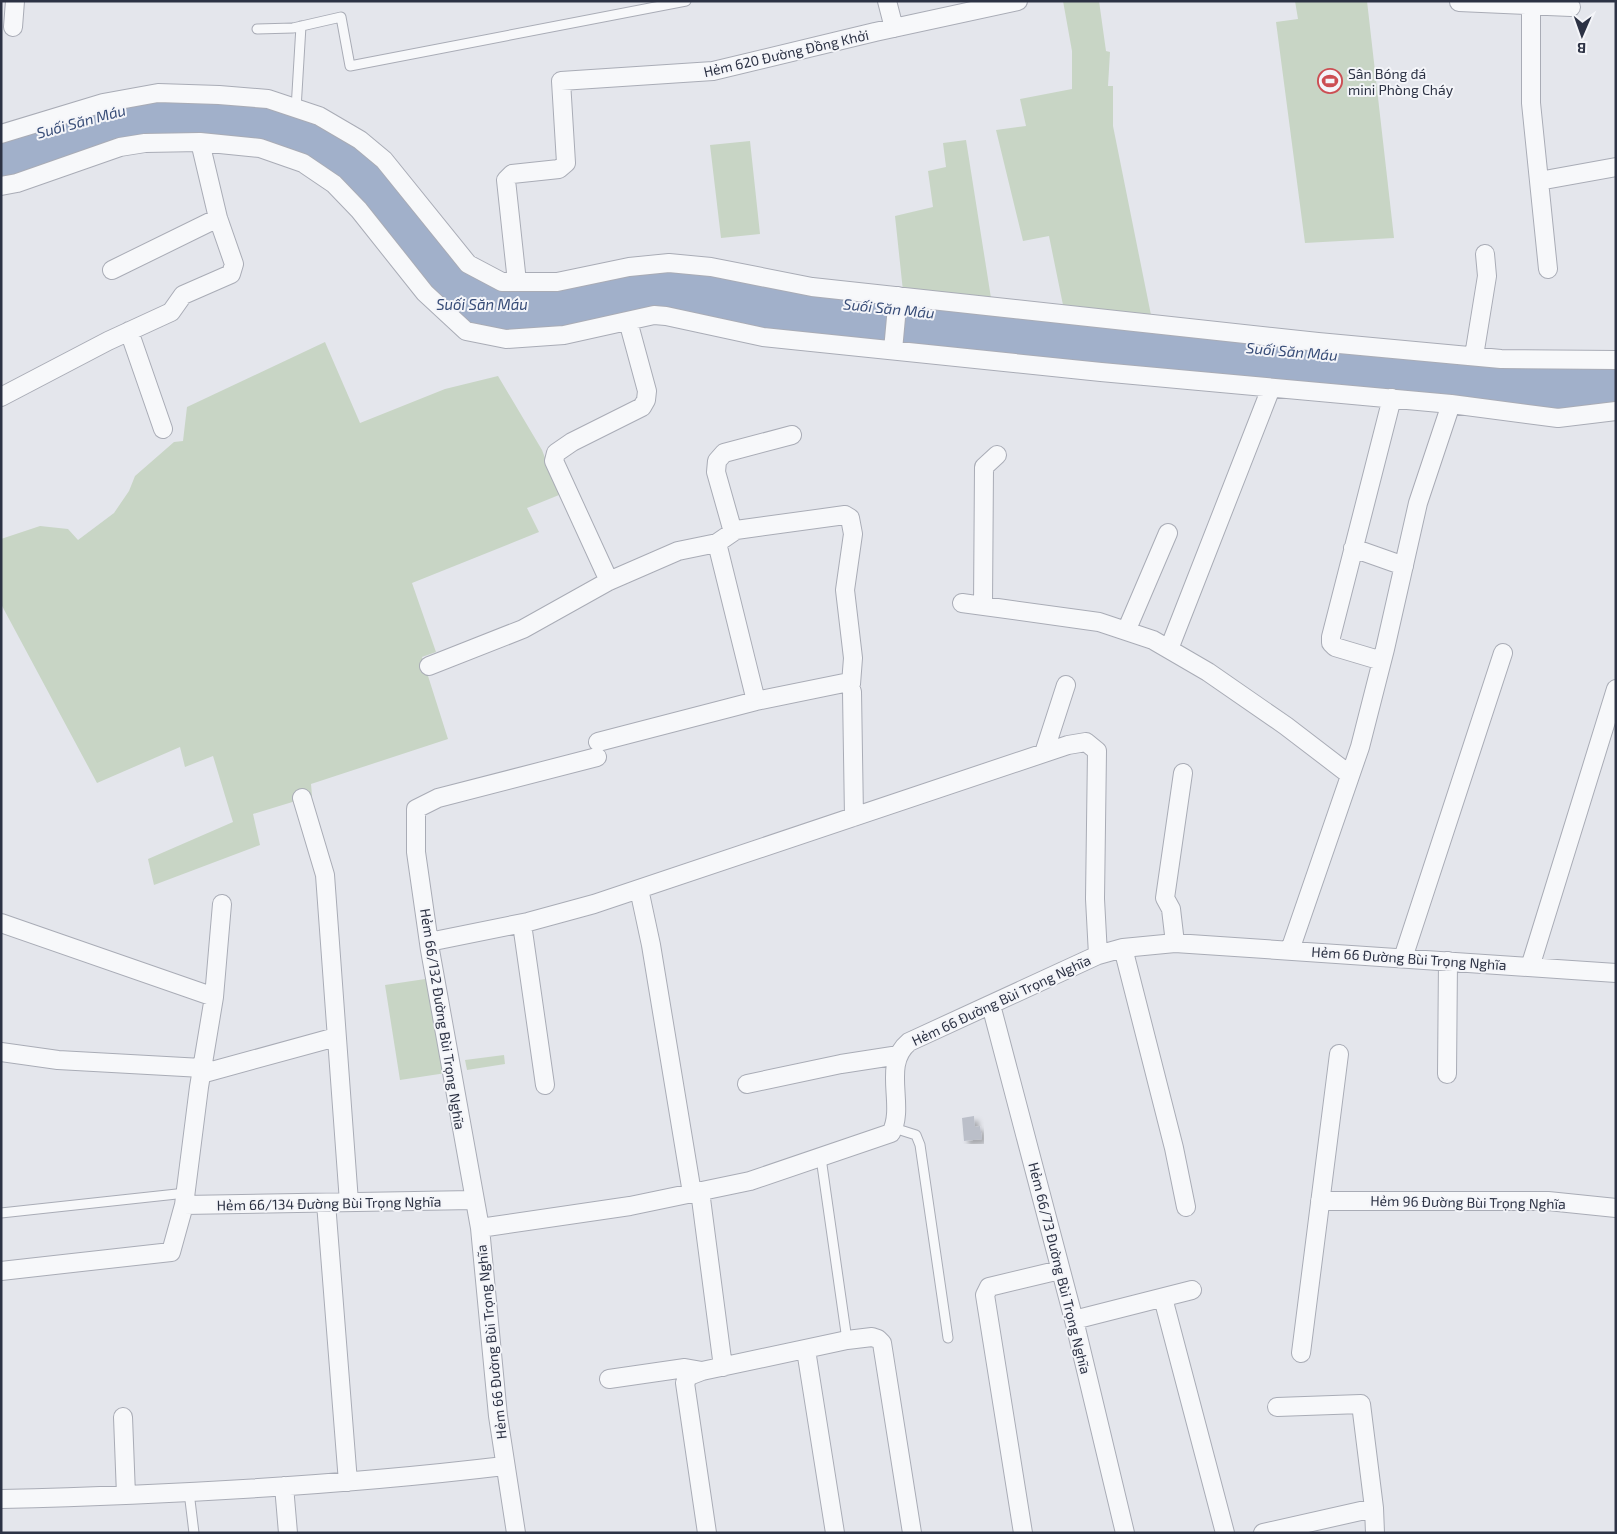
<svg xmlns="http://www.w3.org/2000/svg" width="1617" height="1534" font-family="'Exo 2',sans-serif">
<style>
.green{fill:#c8d5c5}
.water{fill:#a1b0ca}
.building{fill:#bbbfc9;filter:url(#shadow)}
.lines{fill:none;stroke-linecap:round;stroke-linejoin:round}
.lane-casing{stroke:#a9acb6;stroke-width:11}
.street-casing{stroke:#a9acb6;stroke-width:20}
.lane{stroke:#f7f8fa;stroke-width:9}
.street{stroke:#f7f8fa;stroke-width:18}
.labels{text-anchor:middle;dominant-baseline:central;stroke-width:4;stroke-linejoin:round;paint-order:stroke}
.street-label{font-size:14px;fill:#2c3244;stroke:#f4f5f9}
.poi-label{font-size:14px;fill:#2c3244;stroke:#f4f5f9;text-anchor:start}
.water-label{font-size:15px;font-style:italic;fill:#374c77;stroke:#f4f5f9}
</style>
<defs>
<filter id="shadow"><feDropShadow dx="4.5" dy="4.5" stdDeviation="2.5" flood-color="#0004"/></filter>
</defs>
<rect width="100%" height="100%" fill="#e4e6ec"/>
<path class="green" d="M1063,1h36l7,50 4,1 -2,34h5v40l38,189 -88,-10 -14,-69 -26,5 -27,-111 30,-4 -6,-27 52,-10v-38z
M1295,1h72l27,237 -89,5 -29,-221 22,-3z
M966,140l25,158 -88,-7 -8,-75 38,-9 -5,-36 18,-4 -3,-24z
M750,141l10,93 -39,4 -11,-93z
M325,342l35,81 85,-34 53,-13 44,74 17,45 -32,13 12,24 -127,51 24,69 -14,5 26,82 -137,45 1,12 -59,18 7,31 -106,40 -6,-26 85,-37 -20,-66 -28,11 -5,-20 -83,36 -96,-179v-65l39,-13 28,3 10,11 36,-27 15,-22 6,-15 39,-34 9,-1 4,-34z
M432,978l14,95 -46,7 -15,-95z
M504,1055l1,9 -38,6 -2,-10z"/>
<path class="water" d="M158,99l110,6 49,16 39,23 144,143 169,-19 947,97v41l-58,7 -789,-81 -100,-21 -104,18 -58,5 -38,-8 -40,-37 -91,-109 -138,-44 -199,44v-40l102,-31z"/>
<path class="building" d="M974,1116l1,11 5,-1 2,13 -18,2 -2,-23z"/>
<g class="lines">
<defs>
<path id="lane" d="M257,29l36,-1 48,-11 9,49 336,-65
M296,109l5,-83
M894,1128l22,7 4,10 28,193
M821,1158l26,182
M1,1213l185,-20
M189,1492l5,41"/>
<path id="street" d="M887,1l7,27
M1459,2l112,5
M1531,5v98l17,166
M13,27l2,-26
M1,134l102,-31 55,-10 61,2 49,4 51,17 41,24 24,20 84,104 34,18h55l72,-15 40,-4 42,4 101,20 506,55 183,17 115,1
M1539,181l77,-14
M1,186l16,-3 103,-36 25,-4 55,-1 60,6 43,15 31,21 25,26 66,83 41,38 40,8 58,-4 90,-20 12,1 97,21 338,35 350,32 107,14 58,-7
M112,270l106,-52
M517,282l-11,-102 6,-6 47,-5 7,-6 -5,-82 152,-10 162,-39 143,-31
M129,331l34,98
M893,350l5,-54
M1474,356l13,-80 -2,-22
M1,397l107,-56 63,-29 12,-17 48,-21 3,-10 -16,-46 -18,-76
M733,532l-17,-60 1,-11 7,-8 68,-18
M717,543l19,-13 109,-15 5,3 3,16 -8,56 8,68 -2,26
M1353,548l51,18
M609,581l-55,-120 2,-8 16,-11 70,-35 4,-7 1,-9 -19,-70
M962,603l137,19 54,18 55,32 78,54 64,49
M983,606l1,-139 13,-12
M1127,629l41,-96
M1169,649l102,-261
M1382,661l-47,-14 -4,-4v-6l61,-239
M429,666l94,-37 86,-48 69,-30 39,-8 39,158
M598,742l158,-41 93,-19 3,10 2,125
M1044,753l22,-68
M302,798l23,77 24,327
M639,889l12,56 41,248
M1,923l213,74 -15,90 -15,118 -13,47 -170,19
M522,924l23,161
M429,942l99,-20 66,-18 474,-159 18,-3 11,9 -2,148 3,56
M1175,943l-4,-34 -6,-11 18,-125
M1123,948l51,200 12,59
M1290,950l70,-203 25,-98 33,-146 33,-99
M1403,958l100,-305
M1530,967l86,-278
M214,997l8,-93
M991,1005l84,319 50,209
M1,1052l57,8 144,8
M201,1074l135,-37
M1447,1074l1,-113
M747,1084l94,-20 58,-9
M700,1191l23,176
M1320,1201h228l68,7
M326,1203l22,279
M184,1205l289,-5
M480,1228l-50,-278 -14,-98v-43l22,-11 159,-41
M1163,1298l62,235
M1074,1320l118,-30
M806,1350l29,183
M1301,1353l38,-299
M609,1379l76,-11 17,3
M1277,1407l84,-3 13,104
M123,1417l3,78
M284,1486l4,47
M1,1499c168,-4 336,-13 503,-33
M516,1533l-18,-117 -18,-188 150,-22 120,-25 141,-48c15,-28 -10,-68 18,-91l189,-87 25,-7 52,-5 441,30
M707,1533l-22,-150 4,-7 13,-5 145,-31 25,-3 6,2 4,4 30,190
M1023,1533l-38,-238 4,-8 71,-17
M1263,1533l111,-25 1,25"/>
</defs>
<use href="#lane" class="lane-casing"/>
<use href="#street" class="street-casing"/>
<use href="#lane" class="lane"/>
<use href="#street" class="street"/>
</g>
<defs>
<symbol id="stadium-ring" viewBox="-11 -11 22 22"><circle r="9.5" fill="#f4f5f9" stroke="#cc4e53" stroke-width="1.5"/><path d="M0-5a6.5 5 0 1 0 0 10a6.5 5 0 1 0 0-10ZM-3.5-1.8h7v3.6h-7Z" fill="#cc4e53"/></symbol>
</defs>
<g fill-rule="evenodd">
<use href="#stadium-ring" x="1316" y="67" width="28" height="28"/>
</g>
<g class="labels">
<g class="street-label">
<text transform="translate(786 53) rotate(-13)">Hẻm 620 Đường Đồng Khởi</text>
<text transform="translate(1409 958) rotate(4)">Hẻm 66 Đường Bùi Trọng Nghĩa</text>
<text transform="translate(1001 1000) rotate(-25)">Hẻm 66 Đường Bùi Trọng Nghĩa</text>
<text transform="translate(443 1019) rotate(81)">Hẻm 66/132 Đường Bùi Trọng Nghĩa</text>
<text transform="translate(1468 1202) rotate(1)">Hẻm 96 Đường Bùi Trọng Nghĩa</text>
<text transform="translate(329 1203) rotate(-1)">Hẻm 66/134 Đường Bùi Trọng Nghĩa</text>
<text transform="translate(1060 1268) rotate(76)">Hẻm 66/73 Đường Bùi Trọng Nghĩa</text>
<text transform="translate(491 1342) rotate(-96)">Hẻm 66 Đường Bùi Trọng Nghĩa</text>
</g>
<g class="poi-label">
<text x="1348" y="73">Sân Bóng đá<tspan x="1348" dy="16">mini Phòng Cháy</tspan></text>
</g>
<g class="water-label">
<text transform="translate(81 121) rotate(-15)">Suối Săn Máu</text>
<text x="482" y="304">Suối Săn Máu</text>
<text transform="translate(889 308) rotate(6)">Suối Săn Máu</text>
<text transform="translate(1292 351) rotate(5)">Suối Săn Máu</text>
</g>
</g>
<rect width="1617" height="1534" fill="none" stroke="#2c3244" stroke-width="5"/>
<g transform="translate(1582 35) rotate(182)" stroke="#f4f5f9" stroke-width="4" paint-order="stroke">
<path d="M0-4L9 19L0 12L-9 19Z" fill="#2c3244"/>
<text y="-8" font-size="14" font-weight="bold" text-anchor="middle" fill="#2c3244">B</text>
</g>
</svg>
